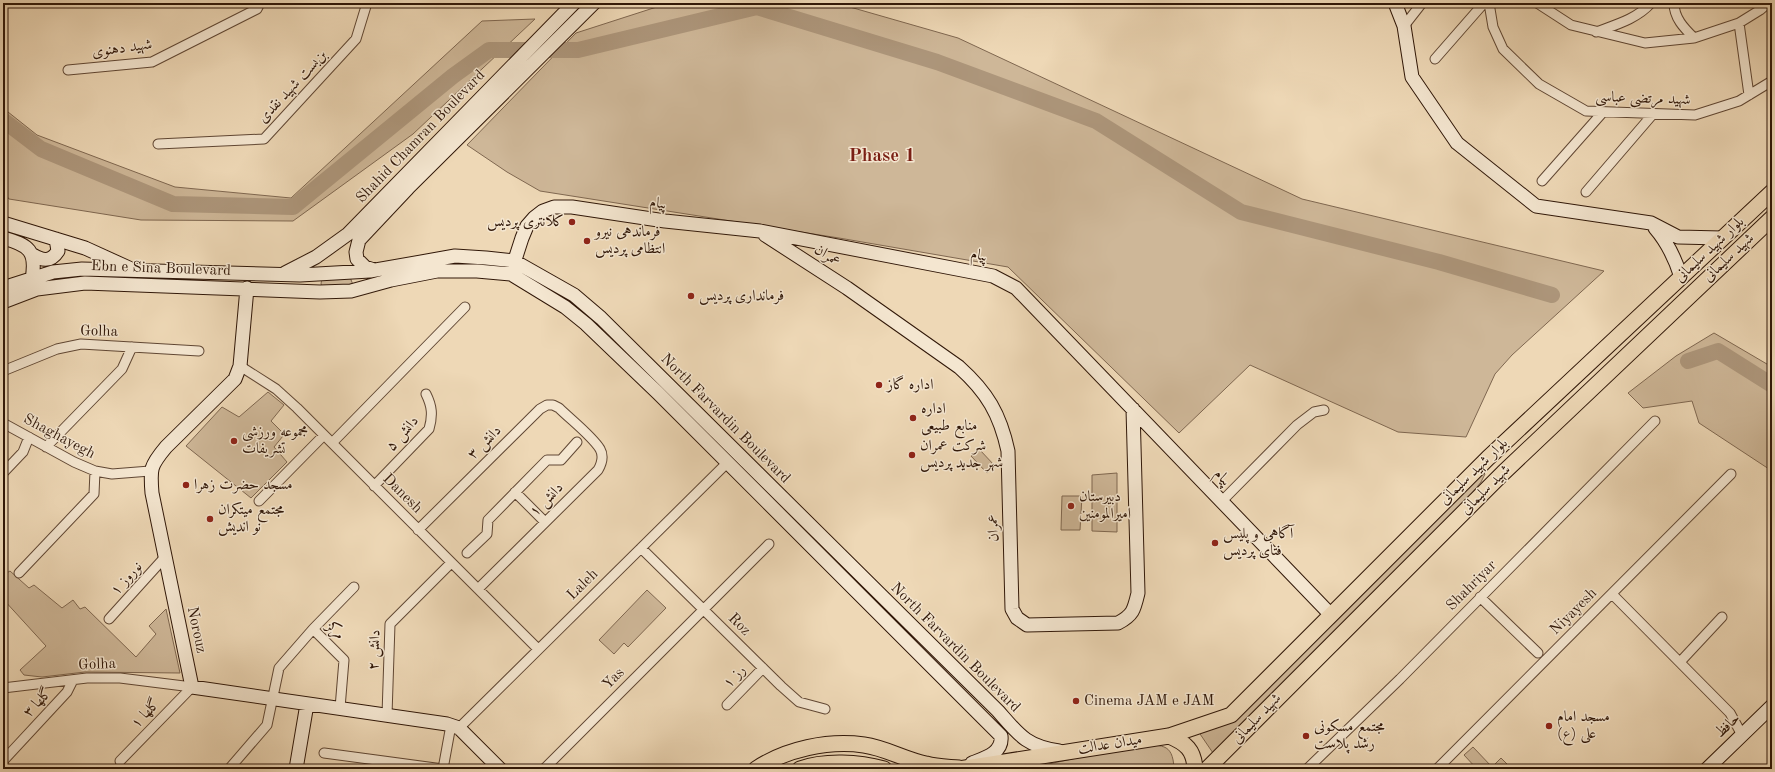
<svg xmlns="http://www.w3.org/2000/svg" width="1775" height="772" font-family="'Old Standard TT',Amiri,serif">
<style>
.green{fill:#ceb798;stroke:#7f6750}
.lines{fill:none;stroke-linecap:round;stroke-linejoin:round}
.river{stroke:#ad967b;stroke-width:16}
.street-casing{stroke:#604734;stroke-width:11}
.secondary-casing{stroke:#301708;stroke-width:15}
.primary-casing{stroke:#301708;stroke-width:17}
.street{stroke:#f4e6d0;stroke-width:9}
.secondary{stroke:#f4e6d0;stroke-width:13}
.primary{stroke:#eed8b6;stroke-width:15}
.poi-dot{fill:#8f2418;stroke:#f4e6d0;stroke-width:1.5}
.labels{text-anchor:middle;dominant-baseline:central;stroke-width:3;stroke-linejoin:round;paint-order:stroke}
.street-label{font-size:15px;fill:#301708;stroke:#f4e6d0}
.poi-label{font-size:15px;fill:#301708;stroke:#f4e6d0;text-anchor:start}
.district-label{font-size:19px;font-weight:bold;fill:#7a1f14;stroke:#f4e6d0}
</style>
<rect width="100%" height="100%" fill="#eed8b6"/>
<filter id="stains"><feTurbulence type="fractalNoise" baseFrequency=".005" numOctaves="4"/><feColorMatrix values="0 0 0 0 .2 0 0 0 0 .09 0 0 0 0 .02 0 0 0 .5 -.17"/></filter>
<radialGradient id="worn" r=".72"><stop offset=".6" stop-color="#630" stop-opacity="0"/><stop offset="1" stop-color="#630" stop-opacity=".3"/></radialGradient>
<path class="green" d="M669,3h167l122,35 344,161 302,72 -92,84 -17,19 -29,63 -68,-5 -148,-67 -71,68 -171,-166 -169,-29 -299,-47 -33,-19 -40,-27 109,-112z
M535,19l-122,115 -120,87 -152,-1 -132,-21 -6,-8v-83l34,27 138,52 116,11 191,-177z
M322,277h28l3,8 -30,3 -2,-4z
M1714,333l58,34v104l-73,-48 -7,-22 -49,7 -15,-15 48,-37z
M268,392l16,13 -13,16 11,11 1,4 -9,11 13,15 -36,36 -65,-52 36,-39 17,10z
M979,449l16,17 -8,7 -16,-17z
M1117,473v59l-25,-1v-56z
M1482,473l3,1 -4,8 -12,15 -256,256 -15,-22 37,-12z
M1062,496h20l-2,34h-19z
M10,571l19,17 5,-3 28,23 11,-8 7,9 5,-2 51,50 20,-23 -7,-8 17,-17 14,64 -95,-1 -43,5 -18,-2 -4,-5 26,-24 -43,-47v-24z
M647,590l19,18 -38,39 -4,-4 -10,11 -15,-14z
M1138,745c22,1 35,-4 36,24h-149z
M1473,747l19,20 9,-9 11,11h-35l-13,-14z"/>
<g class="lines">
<path class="river" d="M3,120l38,29 132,55 120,3 160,-131 36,-26h89l179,-43 180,55 159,59 145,91 198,50 113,33
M1688,361l30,-10 54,34"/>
<defs>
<path id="street" d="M1489,3l4,24 10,22 36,35 47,27 109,4 44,-14 33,-20
M1537,3l34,22 74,18 49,-5 45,-15 21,-13 8,-7
M1674,3c0,15 10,25 20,35
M1739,23l10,72
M1404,26l18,-23
M1596,32c19,-7 41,-13 55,-29
M1435,59l49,-56
M68,70l84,-8 105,-53 3,-6
M158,144l106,-5 92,-100 11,-36
M1542,181l61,-69
M1586,192l67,-78
M240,366l36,23 21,19 241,241
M3,371l54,-22 24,-5 118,7
M3,423l71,39 21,9 17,3 38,-3
M332,443l133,-136
M46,447l76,-78 10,-22
M3,473l20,-21 6,-15
M374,486l55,-57c4,-14 3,-23 -3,-35
M515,492l30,30
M259,501l65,-66
M1222,501l75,-76 17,-13 10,-2
M418,530l122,-121 7,-4h6l6,3c11,11 33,28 41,41 4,7 2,14 -2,21l-120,119
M641,548l140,138 18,16 26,7
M467,553l20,-19 1,-14 59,-60h14l16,-18
M19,573l75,-79 1,-23
M1612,594l118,119 12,22
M1480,597l58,56
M109,619l56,-62
M1680,662l42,-45
M3,688l84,-10h33l72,9
M727,705l36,-37
M340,708l4,-48 -31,-31 41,-42
M387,715l3,-91 61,-61
M459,728l268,-265
M324,753l119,16
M3,761l64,-69 6,-12
M120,761l72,-74
M229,769l38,-44 12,-57 34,-39
M443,769l8,-44
M544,769l225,-225
M1307,769l93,-90 255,-258
M1437,769l294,-295"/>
<path id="secondary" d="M1395,3l9,23 8,51 45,66 79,63 115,17 27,14 44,1
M3,223l82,25 44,20
M1655,228c13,15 20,30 26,49
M765,235l82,53 112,79c28,25 41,47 49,84l4,158 5,9 10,7 91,-2c15,-8 16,-13 20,-30l-5,-184
M3,238c26,7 34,13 29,41l3,6
M33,255c10,6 18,7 25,-4l-2,-12
M512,269l10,-31 5,-12 7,-8 9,-7 11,-4h18l93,14 95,10 233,45 23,12 315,327
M374,270l-9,-3 -8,-8 -1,-7 3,-12 49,-52 186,-185
M285,273l31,-16 32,-23 226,-231
M3,288l50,-16 29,-3 218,6 70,-4 85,-15 31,2 28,3 60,34 27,23 397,393c21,24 28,35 61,40
M247,288l-7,78 -5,13 -69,68c-16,19 -16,22 -14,46l40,194 255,37 12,4 41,41
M3,302l34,-13 48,-6 235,9 31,-1 40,-11 46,-9h40l34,3 54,33 21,17 72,69 343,343c2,17 -16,22 -29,27
M296,769l11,-65
M1707,769l65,-63"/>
<path id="primary" d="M1169,736c17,7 25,14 26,33
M756,769c30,-20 72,-29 108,-24 22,3 41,15 62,19 10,3 22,3 33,4
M800,769c25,-9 59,-7 84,0
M959,769l210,-33 62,-21 257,-257 284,-266
M1207,769l296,-296 269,-255"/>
</defs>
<use href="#street" class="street-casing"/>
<use href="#secondary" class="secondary-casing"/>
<use href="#primary" class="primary-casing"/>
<use href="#street" class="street"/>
<use href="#secondary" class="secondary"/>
<use href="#primary" class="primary"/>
</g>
<g class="poi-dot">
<circle cx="572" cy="222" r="4"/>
<circle cx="587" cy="241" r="4"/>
<circle cx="691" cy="296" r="4"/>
<circle cx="879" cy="385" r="4"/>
<circle cx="913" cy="418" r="4"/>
<circle cx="234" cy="441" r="4"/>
<circle cx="912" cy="455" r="4"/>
<circle cx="186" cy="485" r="4"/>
<circle cx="1071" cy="506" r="4"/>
<circle cx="210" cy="519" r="4"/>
<circle cx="1215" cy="543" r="4"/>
<circle cx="1076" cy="701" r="4"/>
<circle cx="1549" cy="726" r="4"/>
<circle cx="1306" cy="736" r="4"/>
</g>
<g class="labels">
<g class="street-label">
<text transform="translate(122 49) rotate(-8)">شهید دهنوی</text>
<text transform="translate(293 87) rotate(-47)">بن‌بست شهید نقدی</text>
<text transform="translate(1643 99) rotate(2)">شهید مرتضی عباسی</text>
<text transform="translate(421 137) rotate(-46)">Shahid Chamran Boulevard</text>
<text transform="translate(658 204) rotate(8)">پیام</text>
<text transform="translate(1710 250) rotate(-43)">بلوار شهید سلیمانی</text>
<text transform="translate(827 256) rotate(33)">عمران</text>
<text transform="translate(979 256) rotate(12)">پیام</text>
<text transform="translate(1729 258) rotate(-43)">شهید سلیمانی</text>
<text transform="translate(161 269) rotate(2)">Ebn e Sina Boulevard</text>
<text transform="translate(99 332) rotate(1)">Golha</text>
<text transform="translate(725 419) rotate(45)">North Farvardin Boulevard</text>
<text transform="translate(403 434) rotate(-49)">دانش ۵</text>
<text transform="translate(59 437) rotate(28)">Shaghayegh</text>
<text transform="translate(485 443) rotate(-45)">دانش ۳</text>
<text transform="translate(1474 472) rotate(-44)">بلوار شهید سلیمانی</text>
<text transform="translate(1222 478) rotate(46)">پیام</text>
<text transform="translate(1486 490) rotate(-45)">شهید سلیمانی</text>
<text transform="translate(402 494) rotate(45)">Danesh</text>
<text transform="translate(547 500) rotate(-45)">دانش ۱</text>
<text transform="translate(994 528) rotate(-92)">عمران</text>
<text transform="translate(127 579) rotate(-48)">نوروز ۱</text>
<text transform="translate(583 585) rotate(-45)">Laleh</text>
<text transform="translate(1472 586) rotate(-45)">Shahriyar</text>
<text transform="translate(1574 612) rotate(-45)">Niyayesh</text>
<text transform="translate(739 625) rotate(45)">Roz</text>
<text transform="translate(196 630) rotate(78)">Norouz</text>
<text transform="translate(335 631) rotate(45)">مرکز</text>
<text transform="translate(955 648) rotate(45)">North Farvardin Boulevard</text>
<text transform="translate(375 650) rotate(-87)">دانش ۲</text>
<text transform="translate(97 665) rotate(-2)">Golha</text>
<text transform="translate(735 677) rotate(-46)">رز ۱</text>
<text transform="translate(614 679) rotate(-45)">Yas</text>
<text transform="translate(38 703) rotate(-47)">گلها ۳</text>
<text transform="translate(146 714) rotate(-46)">گلها ۱</text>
<text transform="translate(1257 719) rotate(-46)">شهید سلیمانی</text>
<text transform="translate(1728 726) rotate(-44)">حافظ</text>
<text transform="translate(1110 745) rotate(-9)">میدان عدالت</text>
</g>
<g class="poi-label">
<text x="564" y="222" text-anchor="end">کلانتری پردیس</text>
<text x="595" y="232">فرماندهی نیرو<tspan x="595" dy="17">انتظامی پردیس</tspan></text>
<text x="699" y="296">فرمانداری پردیس</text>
<text x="887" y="385">اداره گاز</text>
<text x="921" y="409">اداره<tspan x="921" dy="17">منابع طبیعی</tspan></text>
<text x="242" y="432">مجموعه ورزشی<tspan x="242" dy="17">تشریفات</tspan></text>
<text x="920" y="446">شرکت عمران<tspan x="920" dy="17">شهر جدید پردیس</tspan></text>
<text x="194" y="485">مسجد حضرت زهرا</text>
<text x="1079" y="497">دبیرستان<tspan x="1079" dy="17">امیرالمومنین</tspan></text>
<text x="218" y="510">مجتمع میتکران<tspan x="218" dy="17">نو اندیش</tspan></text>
<text x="1223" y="534">آگاهی و پلیس<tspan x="1223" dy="17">فتای پردیس</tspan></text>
<text x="1084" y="701">Cinema JAM e JAM</text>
<text x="1557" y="717">مسجد امام<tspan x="1557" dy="17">علی (ع)</tspan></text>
<text x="1314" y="727">مجتمع مسکونی<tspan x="1314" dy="17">رشد پلاست</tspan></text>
</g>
<g class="district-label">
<text x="882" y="156">Phase 1</text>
</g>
</g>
<rect width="1775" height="772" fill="none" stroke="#eed8b6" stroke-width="16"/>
<rect x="4" y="4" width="1767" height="764" fill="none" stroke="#301708" stroke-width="2"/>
<rect x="8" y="8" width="1759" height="756" fill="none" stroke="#301708"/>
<rect width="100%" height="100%" filter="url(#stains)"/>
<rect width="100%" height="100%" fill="url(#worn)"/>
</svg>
